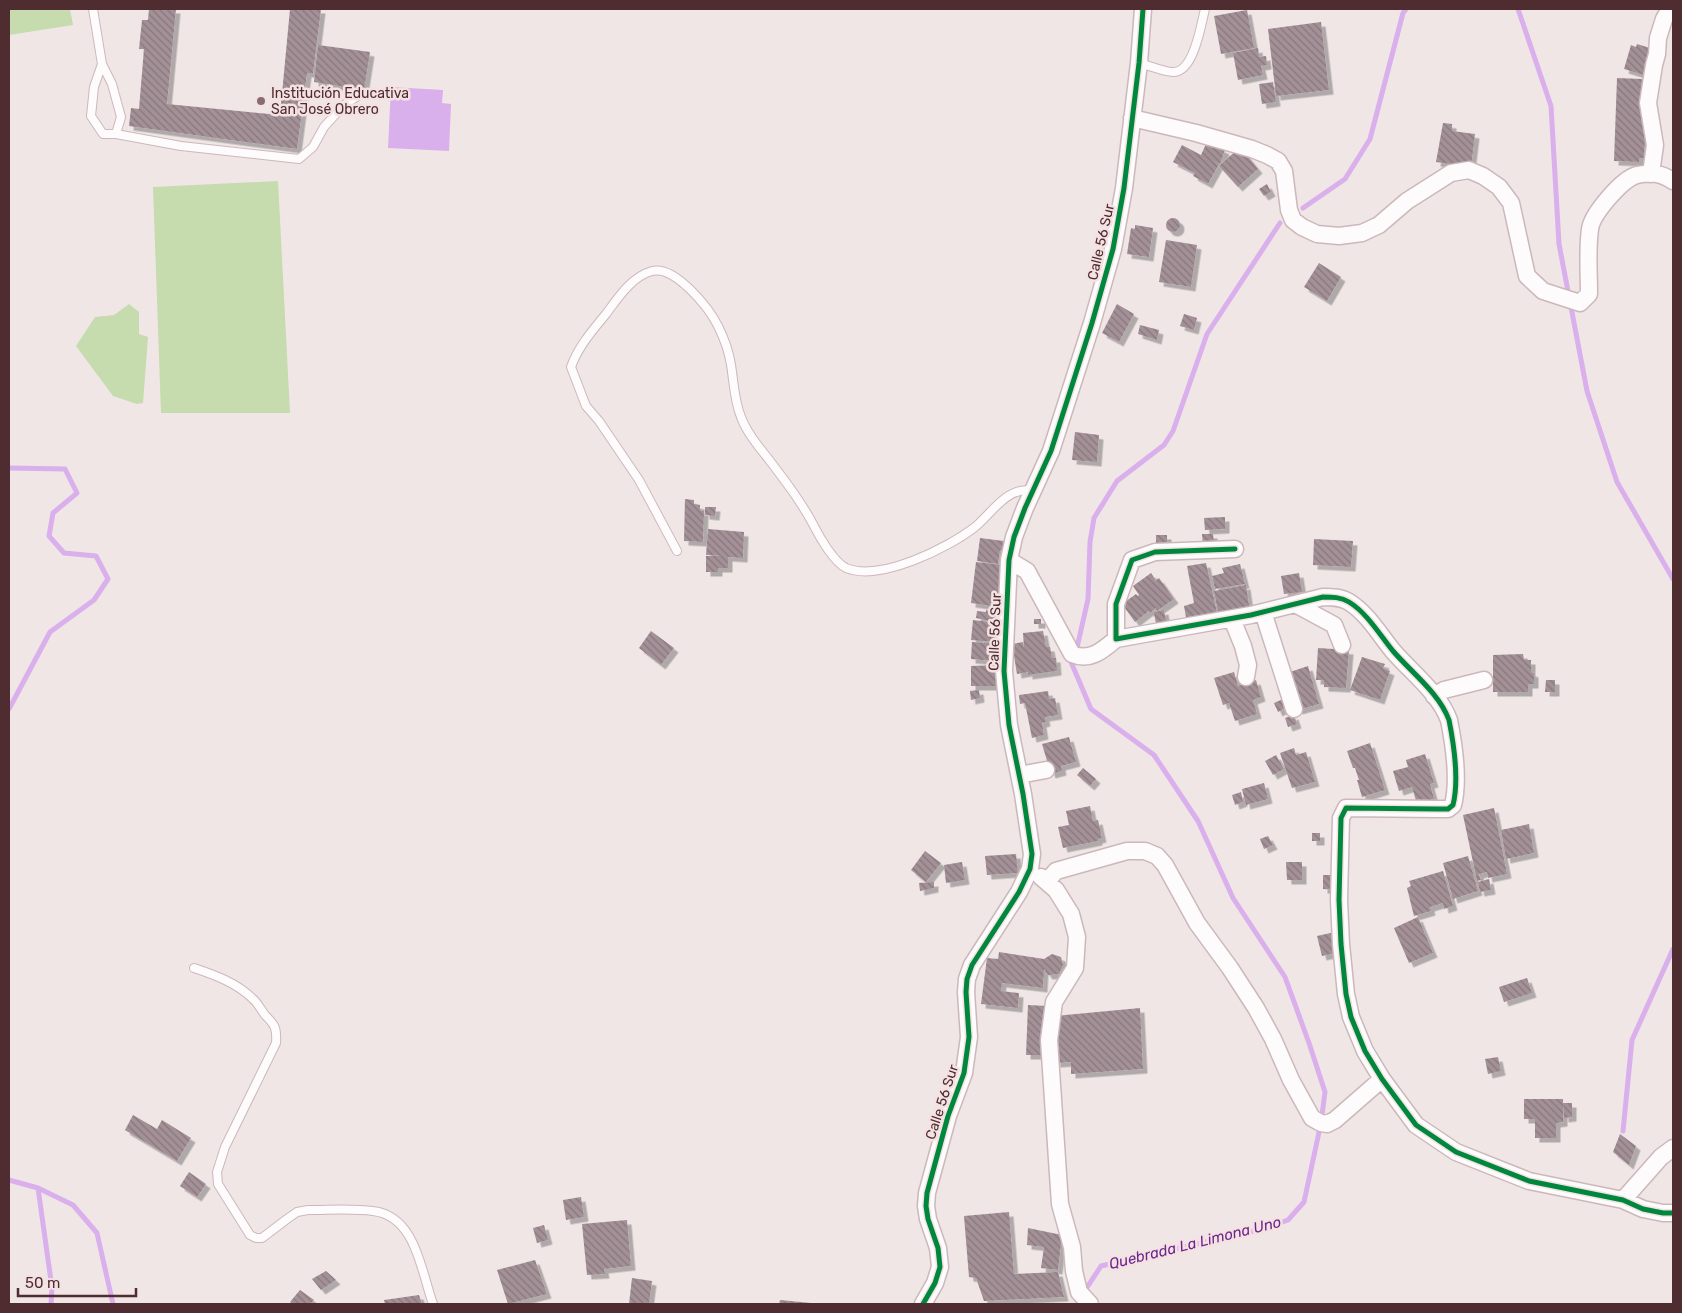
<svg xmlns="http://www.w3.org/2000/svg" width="1682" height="1313" font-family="Rubik,sans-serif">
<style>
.grass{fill:#c6dbae}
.water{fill:#d9afec}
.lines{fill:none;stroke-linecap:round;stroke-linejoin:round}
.stream{stroke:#d9afec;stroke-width:5}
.building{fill:url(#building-back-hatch);filter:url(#shadow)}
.service-casing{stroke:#ccb8ba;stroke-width:10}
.minor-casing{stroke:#ccb8ba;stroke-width:19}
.service{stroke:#fdfbfb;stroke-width:8}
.minor{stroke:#fdfbfb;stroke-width:16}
.cycleway-casing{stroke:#f4e2e3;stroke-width:8}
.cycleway{stroke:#00873e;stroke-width:5}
.poi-dot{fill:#876d70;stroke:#f4e2e3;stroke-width:2}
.labels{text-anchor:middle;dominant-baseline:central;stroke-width:5;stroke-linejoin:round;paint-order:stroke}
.poi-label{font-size:14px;fill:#4e2c30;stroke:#f4e2e3;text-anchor:start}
.street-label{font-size:14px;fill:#4e2c30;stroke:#f4e2e3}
.water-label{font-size:15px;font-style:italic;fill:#6b258c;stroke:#f4e2e3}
</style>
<defs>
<pattern id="building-back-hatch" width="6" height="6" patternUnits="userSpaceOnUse" patternTransform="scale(1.25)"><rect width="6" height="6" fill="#a39197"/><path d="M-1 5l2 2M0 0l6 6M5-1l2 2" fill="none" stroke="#87777c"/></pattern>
<filter id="shadow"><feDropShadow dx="4.5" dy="4.5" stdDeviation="0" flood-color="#0004"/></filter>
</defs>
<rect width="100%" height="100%" fill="#f0e6e6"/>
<path class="grass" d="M9,9h61l3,16 -64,10z
M278,181l12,232h-129l-8,-226z
M129,304l10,8v22l9,3 -5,66 -6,1 -24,-8 -37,-50 19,-29 19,-2z"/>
<path class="water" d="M391,87l52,3 -1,13 9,1 -2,47 -61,-3z"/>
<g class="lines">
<path class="stream" d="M1518,9l33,97 8,138 28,147 30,91 56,97
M1303,208l42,-29 25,-40 33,-126 3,-4
M9,468l56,1 12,24 -24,20 -4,23 15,17 32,3 12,23 -14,21 -44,32 -41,77
M1076,652l12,-53 2,-57 4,-24 23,-37 47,-36 9,-14 34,-97 73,-111
M1071,662l20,47 63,46 44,66 35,77 52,79 24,66 16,49 -4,31 -17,79 -16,18 -22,8 -165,38 -17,26
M1623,1131l9,-91 41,-91
M9,1180l29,8 35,17 24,28 16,71
M38,1188l14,100 -1,16"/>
</g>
<path class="building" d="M149,9h27l-9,95 113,11 10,-106h31l-8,64h-6l-10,76 -168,-23 2,-18 8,1 5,-60h-5l3,-29h6z
M1247,10l7,38 -33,6 -7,-38z
M1321,22l8,68 -53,6 -8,-67z
M1637,44l16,5 -6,27 -23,-7 7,-24 5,2z
M318,45l52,7 -6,38 -50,-8z
M1258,48l1,9 7,-1 1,9 -6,1 2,9 -25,5 -5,-27z
M1617,78l25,1 -1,41 5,1 -2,37h-5v4l-25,-1z
M1273,82l3,20 -14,2 -3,-20z
M1443,123l9,1v7l23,3 -4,33 -35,-5z
M1207,142l18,8 -5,14 -9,-4 8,4 -11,20 -15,-8 2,-3 -22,-11 9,-17 19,10z
M1240,147l18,22 -20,18 -19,-21z
M1267,184l4,8 -7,4 -5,-7z
M1166 225a7 7 0 1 1 14 0a7 7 0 1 1-14 0Z
M1135,225l18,3 -4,29 -22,-3 4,-26 4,1z
M1166,240l31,5 -6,42 -32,-5z
M1319,263l22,14 -14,24 -23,-14z
M1117,304l17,10 -15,28 -17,-9z
M1184,314l13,4 -3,12 -14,-4z
M1140,325l19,5 -2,10 -19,-6z
M1075,432l24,3 -2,27 -25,-2z
M685,499l9,1v4l6,1v6h4l-1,31 -19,-1z
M705,507h11l-1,9 -10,-1z
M1225,517v12l-20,1 -1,-12z
M708,529l36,3 -1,26 -15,-1v11h-10v4h-12v-16h18l-18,-1z
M1202,534h11l1,10 -11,1z
M1156,535h11v10h-11z
M980,538l24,3 -1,9h-3l-2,14 -21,-3z
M1314,539l39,2 -2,26 -38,-2z
M976,562l26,3 -4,42 -27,-4z
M1206,563l12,54 -31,6 -3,-17 10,-3 -7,-37z
M1240,564l5,20 -30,5 -3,-13 12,-3 -2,-5z
M1151,573l4,6v2l4,-3 15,21 -17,12 -1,-3 -6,5 -1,-2 -14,11 -13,-18 14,-10 2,2 1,-1 -6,-9z
M1299,573l3,19 -18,2 -3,-18z
M1246,585l4,27 -31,5 -5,-26z
M986,610l14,3 -2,10 -22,-5 1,-7 9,1z
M1164,610l2,11 -10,3 -2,-12z
M1034,619h7v5h-7z
M973,620l25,3 -3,19 -24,-2z
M651,631l23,17 -13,17 -22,-17z
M1043,631l3,16h4l2,11h4l1,13 -29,4v-3l-11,2 -5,-30 11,-2 1,6 -1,-15z
M972,642l25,2 -2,17 -24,-2z
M1318,648l31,2 -3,38 -22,-1v-7h-8z
M1523,654l1,6h7v12l3,1v11h-6v8h-35v-37z
M1362,657l23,7 -2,4 7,3 -10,29 -30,-10z
M998,665l1,21h-28v-20z
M1308,666l11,38 -21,6 -11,-37z
M1234,672l4,14 18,-6 5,17 -8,3 4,14 -22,7 -6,-18 -6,2 -9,-27z
M1546,680h9v12h-10z
M979,690l1,8 -9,2 -1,-9z
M1048,691l1,8 6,-1 3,17 -13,2 1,5 -4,1 2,12 -12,3 -7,-35 -5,1 -1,-9z
M1283,699l4,8 -9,5 -4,-9z
M1294,715l3,9 -9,3 -3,-9z
M1069,737l7,25 -15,4 1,5 -11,3 -9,-30z
M1370,743l15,47 -23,7 -5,-17h2l-4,-12h-2l-6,-17z
M1294,748l2,7 10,-3 9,30 -23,6 -12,-35z
M1425,754l9,29 -4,1 4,15 -17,5 -5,-17 -13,4 -6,-20 15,-4 -2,-7z
M1276,755l8,14 -11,6 -8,-14z
M1083,768l13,11 -6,7 -13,-11z
M1264,783l4,16 -22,6 -4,-16z
M1241,792l2,10 -8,3 -3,-10z
M1090,806l3,15 5,-1 4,18 -4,1v2l-35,7 -5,-21 11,-2 -3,-14z
M1494,808l13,66 -19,4 -1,-6 -8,2 2,6 -4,1 -14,-66z
M1529,824l5,29 -28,6 -5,-29z
M1312,833h8v8h-8z
M1268,836l5,9 -9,4 -4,-10z
M925,851l16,12 -15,19 -15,-12z
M1016,854l2,19 -31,2 -2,-19z
M1468,856l10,35 -25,8 -10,-36z
M962,862l3,18 -19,3 -2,-18z
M1286,862h16v18h-15z
M1443,871l10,35 -9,3 -1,-6 -13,4 1,4 -17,5 -7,-28 4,-2 -2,-5z
M1323,875h15v15l-15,-1z
M1489,879l2,11 -11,2 -2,-10z
M934,882v6l-14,3 -1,-8z
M1418,917l15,36 -24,10 -15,-35z
M1335,932l5,20 -18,4 -5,-20z
M999,952l45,7 8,-5 9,3 2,8 -4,9 -11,1 -4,-6 -1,19 -41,-5 -1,8 18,2 -1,15 -37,-4 6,-46 11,1z
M1527,978l5,15 -28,9 -5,-15z
M1028,1005l19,1 -2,49h-19z
M1140,1008l3,61 -72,5v-12l-15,1 -1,-47z
M1498,1057l3,14 -13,3 -3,-15z
M1524,1099h39v23l-7,1v15h-21v-19h-11z
M1563,1103h9v14l-8,1z
M133,1115l24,14 5,-9 29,18 -14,23 -52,-31z
M1620,1134l16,12 -7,19 -16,-13z
M189,1172l17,12 -9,13 -17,-11z
M581,1197l3,20 -18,3 -3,-20z
M1009,1212l5,62 44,-2 6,25 -80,4 -8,-23 -7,-1 -5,-61z
M627,1220l4,46 -27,3 1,5 -18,1 -5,-51z
M544,1225l4,15 -11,3 -4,-15z
M1028,1228l34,7 -4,35 -17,-2 3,-21 -17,-2z
M535,1260l12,34 -39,10 -11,-34z
M326,1271l10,9 -15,10 -9,-11z
M632,1278l20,3 -3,23h-20z
M300,1290l14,10 -4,4h-17l-3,-2z
M419,1295l3,9h-37l-1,-4z
M780,1300l31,3v1h-32z"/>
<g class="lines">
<defs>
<path id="service" d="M93,9l9,55 10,20 9,33 -5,17h-13l-12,-18 3,-29 8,-23
M1139,63c8,2 28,10 35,9 20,-1 27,-47 31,-63
M116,134l65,12 118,13 14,-12 11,-20 20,-22 17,-11
M677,551l-38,-71 -40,-59 -13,-15 -15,-39c7,-20 21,-36 35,-53 12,-16 25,-37 46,-43 23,-6 57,37 66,55 6,12 11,26 13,39 3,18 3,35 10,52 6,16 18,30 29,44 16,21 32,42 44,65 6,12 20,36 32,42 34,14 102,-20 129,-41 17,-14 33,-42 58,-36
M194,968c21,7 43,15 59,31 5,4 8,11 12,16 10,10 12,13 11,28l-51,104 -8,25 1,12 32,51 6,3h6l25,-19 10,-7 11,-2c21,0 44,-2 65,1 43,5 48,60 60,93"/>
<path id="minor" d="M1132,118l64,15 56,16 15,6 11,6 6,10 5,39 4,10 9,7 15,7 22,2 23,-3 17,-8 28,-24 44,-28 18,-3 14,6 16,11 12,16 16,73 16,15 37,12 9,-9c0,-21 -2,-44 1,-65 2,-15 32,-50 47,-54 14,-3 24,-2 36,6
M1651,174l4,-29 -7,-42 6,-38 3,-11 1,-16 6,-19 6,-10
M1235,549l-80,3 -23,8 -16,44v35l135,-24 72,-18c9,0 18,0 26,5 18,11 31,33 44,49 19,22 46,42 56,69 5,25 10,61 4,85l-5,4h-11l-91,-1 -5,10 -2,82 2,44 5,50 5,23 14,34 17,28 34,46 40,27 73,29 94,19 20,9 20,4h10
M1009,560l18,11 45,83c18,8 31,-4 44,-15
M1295,604l39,21 8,20
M1263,612l31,97
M1232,619l11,27 5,19 -2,12
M1434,696l10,-6 40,-10
M1019,775l27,-5
M1041,877l15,13 15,24 6,23 -2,31 -21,34 -5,38 11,164 12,43 2,24 5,21 11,12
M1048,883l1,-4 7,-8 71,-20h18l12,5 8,9 32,58 33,45 26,40 17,31 18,41 21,38 9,5 6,1 8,-4 47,-41
M1623,1200l38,-43 12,-9
M923,1304l12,-21 5,-16 -2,-19 -10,-29 -2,-13 1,-13 21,-77 16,-43 5,-36 -3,-45 1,-13 5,-14 47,-73 11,-23 2,-15 -9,-60 -14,-69 -5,-54 5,-111 5,-23 11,-29 26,-57 41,-128 21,-74 11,-61 15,-125 4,-54"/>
</defs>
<use href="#service" class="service-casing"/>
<use href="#minor" class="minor-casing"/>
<use href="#service" class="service"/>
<use href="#minor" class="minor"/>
<defs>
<path id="cycleway" d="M1235,549l-80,3 -23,8 -16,44v35l135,-24 72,-18c9,0 18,0 26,5 18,11 31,33 44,49 19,22 46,42 56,69 5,25 10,61 4,85l-5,4h-11l-91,-1 -5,10 -2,82 2,44 5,50 5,23 14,34 17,28 34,46 40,27 73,29 94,19 20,9 20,4h10
M923,1304l12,-21 5,-16 -2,-19 -10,-29 -2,-13 1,-13 21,-77 16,-43 5,-36 -3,-45 1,-13 5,-14 47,-73 11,-23 2,-15 -9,-60 -14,-69 -5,-54 5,-111 5,-23 11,-29 26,-57 41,-128 21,-74 11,-61 15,-125 4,-54"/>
</defs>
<use href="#cycleway" class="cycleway-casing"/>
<use href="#cycleway" class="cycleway"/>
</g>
<circle class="poi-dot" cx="261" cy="101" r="5"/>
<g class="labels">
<g class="poi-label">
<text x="271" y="93">Institución Educativa<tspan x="271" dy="16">San José Obrero</tspan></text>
</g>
<g class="street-label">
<text transform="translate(1101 242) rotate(-77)">Calle 56 Sur</text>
<text transform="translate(995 632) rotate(-88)">Calle 56 Sur</text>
<text transform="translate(942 1102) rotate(-72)">Calle 56 Sur</text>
</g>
<g class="water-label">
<text transform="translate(1195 1243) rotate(-14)">Quebrada La Limona Uno</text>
</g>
</g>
<rect width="1682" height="1313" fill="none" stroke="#4e2c30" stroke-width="20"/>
<path d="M18 1288v8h118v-8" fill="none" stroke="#4e2c30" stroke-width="2.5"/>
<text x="25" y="1288" font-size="15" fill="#4e2c30" stroke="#f4e2e3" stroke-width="4" paint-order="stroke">50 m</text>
</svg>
